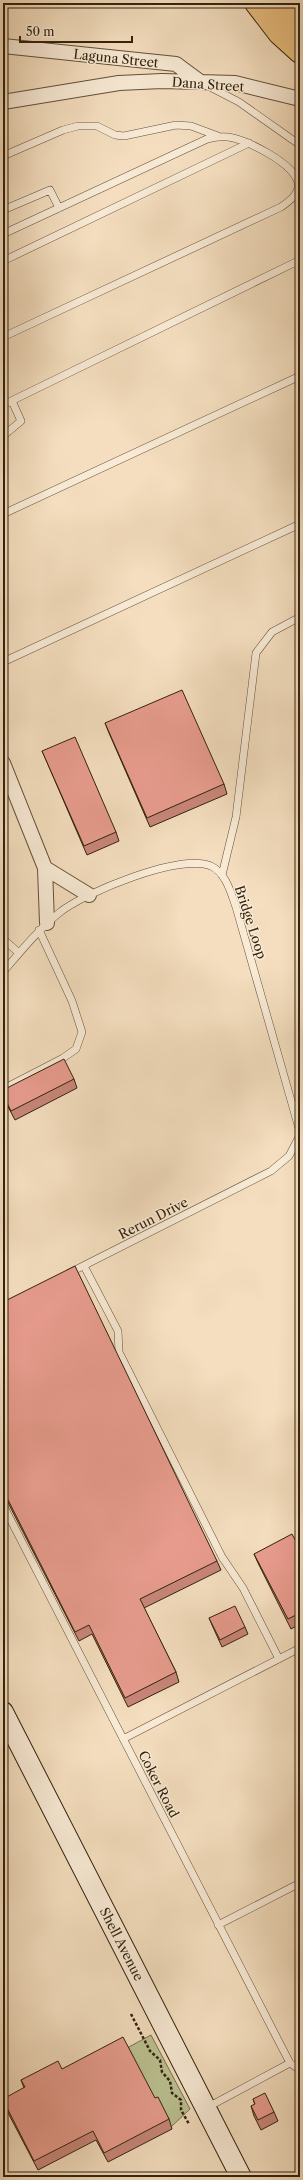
<svg xmlns="http://www.w3.org/2000/svg" width="303" height="2180" font-family="'Libre Caslon Text',serif">
<style>
.green{fill:#bbc192;stroke:#767250}
.lines{fill:none;stroke-linecap:round;stroke-linejoin:round}
.lane-casing{stroke:#62513a;stroke-width:8}
.street-casing{stroke:#62513a;stroke-width:16}
.secondary-casing{stroke:#32220d;stroke-width:22}
.highway-casing{stroke:#32220d;stroke-width:24}
.path{stroke:#32220d;stroke-width:2.5;stroke-dasharray:3 2;stroke-linecap:butt}
.lane{stroke:#f8ead5;stroke-width:7}
.street{stroke:#f8ead5;stroke-width:14}
.secondary{stroke:#f8ead5;stroke-width:20}
.highway{stroke:#eabf80;stroke-width:22}
.wall{fill:#c8867a;stroke:#32220d}
.building{fill:#e89c8e;stroke:#32220d}
.labels{text-anchor:middle;dominant-baseline:central;stroke-width:3;stroke-linejoin:round;paint-order:stroke}
.street-label{font-size:13px;fill:#32220d;stroke:#f8ead5}
</style>
<rect width="100%" height="100%" fill="#f4debf"/>
<filter id="stains"><feTurbulence type="fractalNoise" baseFrequency=".005" numOctaves="4"/><feColorMatrix values="0 0 0 0 .2 0 0 0 0 .09 0 0 0 0 .02 0 0 0 .5 -.17"/></filter>
<radialGradient id="worn" r=".72"><stop offset=".6" stop-color="#630" stop-opacity="0"/><stop offset="1" stop-color="#630" stop-opacity=".3"/></radialGradient>
<path class="green" d="M151,2035l39,74 -19,18 -12,-19 -32,-60z"/>
<g class="lines">
<defs>
<path id="lane" d="M208,86l31,16 61,43
M3,156l60,-26 15,-4h19l18,9 9,1 52,-11 15,1 27,10
M3,210l47,-20 9,18
M3,234l204,-95c8,-2 14,-3 21,-2 19,3 66,26 70,46 2,11 -10,19 -17,24l-278,130
M3,261l246,-118
M3,405l297,-145
M3,436l18,-15 -9,-20
M3,514l297,-138
M3,662l297,-138
M222,875l14,-58 20,-164 16,-21 28,-15
M3,939l16,14
M3,972c18,-21 35,-42 56,-59 26,-21 122,-60 152,-47 15,7 20,27 25,41l64,225
M3,1089l60,-31 13,-9 6,-17 -10,-31 -33,-71
M84,1266l34,65 1,21 103,205 21,31 36,71
M69,1273l202,-102 18,-15 11,-21
M3,1505l274,533 13,25 10,7
M123,1739l177,-91
M218,1925l82,-42
M208,2107l82,-44"/>
<path id="street" d="M3,46l173,18 23,17
M3,102l116,-19 43,-2 73,2 65,16
M3,763l42,105 2,55
M45,868l44,27"/>
<path id="secondary" d="M3,1712l238,465"/>
<path id="highway" d="M256,3l23,30 21,19
M276,3l24,25"/>
</defs>
<use href="#lane" class="lane-casing"/>
<use href="#street" class="street-casing"/>
<use href="#secondary" class="secondary-casing"/>
<use href="#highway" class="highway-casing"/>
<path class="path" d="M131,2014l19,37 10,9 2,12 8,9 2,12 9,7v10l8,14"/>
<use href="#lane" class="lane"/>
<use href="#street" class="street"/>
<use href="#secondary" class="secondary"/>
<use href="#highway" class="highway"/>
</g>
<path class="wall" d="M105,723l119,61 3,10 -77,33 -41,-94z
M42,751l74,81 3,9 -32,14 -41,-95z
M74,1079l3,9 -62,32 -10,-19 -2,-5v-6z
M3,1302l214,259 4,9 -77,38 32,64 3,10 -51,25 -36,-73 -13,7 -76,-148z
M300,1549v75l-9,5 -33,-66 -4,-9z
M209,1618l36,9 3,7 -26,13 -10,-22z
M62,2069l93,29 14,21 3,10 -64,33 -12,-22 -58,30 -32,-61 -3,-8 21,-13 -3,-8z
M253,2099l21,13 4,9 -17,9 -7,-14 -3,-10 4,-1z"/>
<path class="building" d="M182,690l42,94 -77,34 -42,-95z
M75,737l41,95 -32,14 -42,-95z
M64,1059l10,20 -63,32 -8,-16v-5z
M75,1266l142,295 -77,38 36,73 -51,26 -36,-73 -14,7 -72,-142v-188z
M292,1534l8,15v64l-12,6 -34,-65z
M235,1606l10,21 -25,13 -11,-22z
M123,2037l32,61 3,-1 11,22 -65,34 -11,-22 -59,30 -31,-61v-1l22,-12 -4,-7 37,-19 4,8z
M265,2093l9,19 -16,8 -7,-14 4,-2 -2,-5z"/>
<g class="labels">
<g class="street-label">
<text transform="translate(116 58) rotate(6)">Laguna Street</text>
<text transform="translate(208 84) rotate(4)">Dana Street</text>
<text transform="translate(251 922) rotate(72)">Bridge Loop</text>
<text transform="translate(153 1218) rotate(-27)">Rerun Drive</text>
<text transform="translate(159 1784) rotate(63)">Coker Road</text>
<text transform="translate(122 1944) rotate(63)">Shell Avenue</text>
</g>
</g>
<rect width="303" height="2180" fill="none" stroke="#f4debf" stroke-width="16"/>
<rect x="4" y="4" width="295" height="2172" fill="none" stroke="#32220d" stroke-width="2"/>
<rect x="8" y="8" width="287" height="2164" fill="none" stroke="#32220d"/>
<path d="M20 36v6h112v-6" fill="none" stroke="#32220d" stroke-width="2"/>
<text x="26" y="36" font-size="12" fill="#32220d" stroke="#f8ead5" stroke-width="3" paint-order="stroke">50 m</text>
<rect width="100%" height="100%" filter="url(#stains)"/>
<rect width="100%" height="100%" fill="url(#worn)"/>
</svg>
